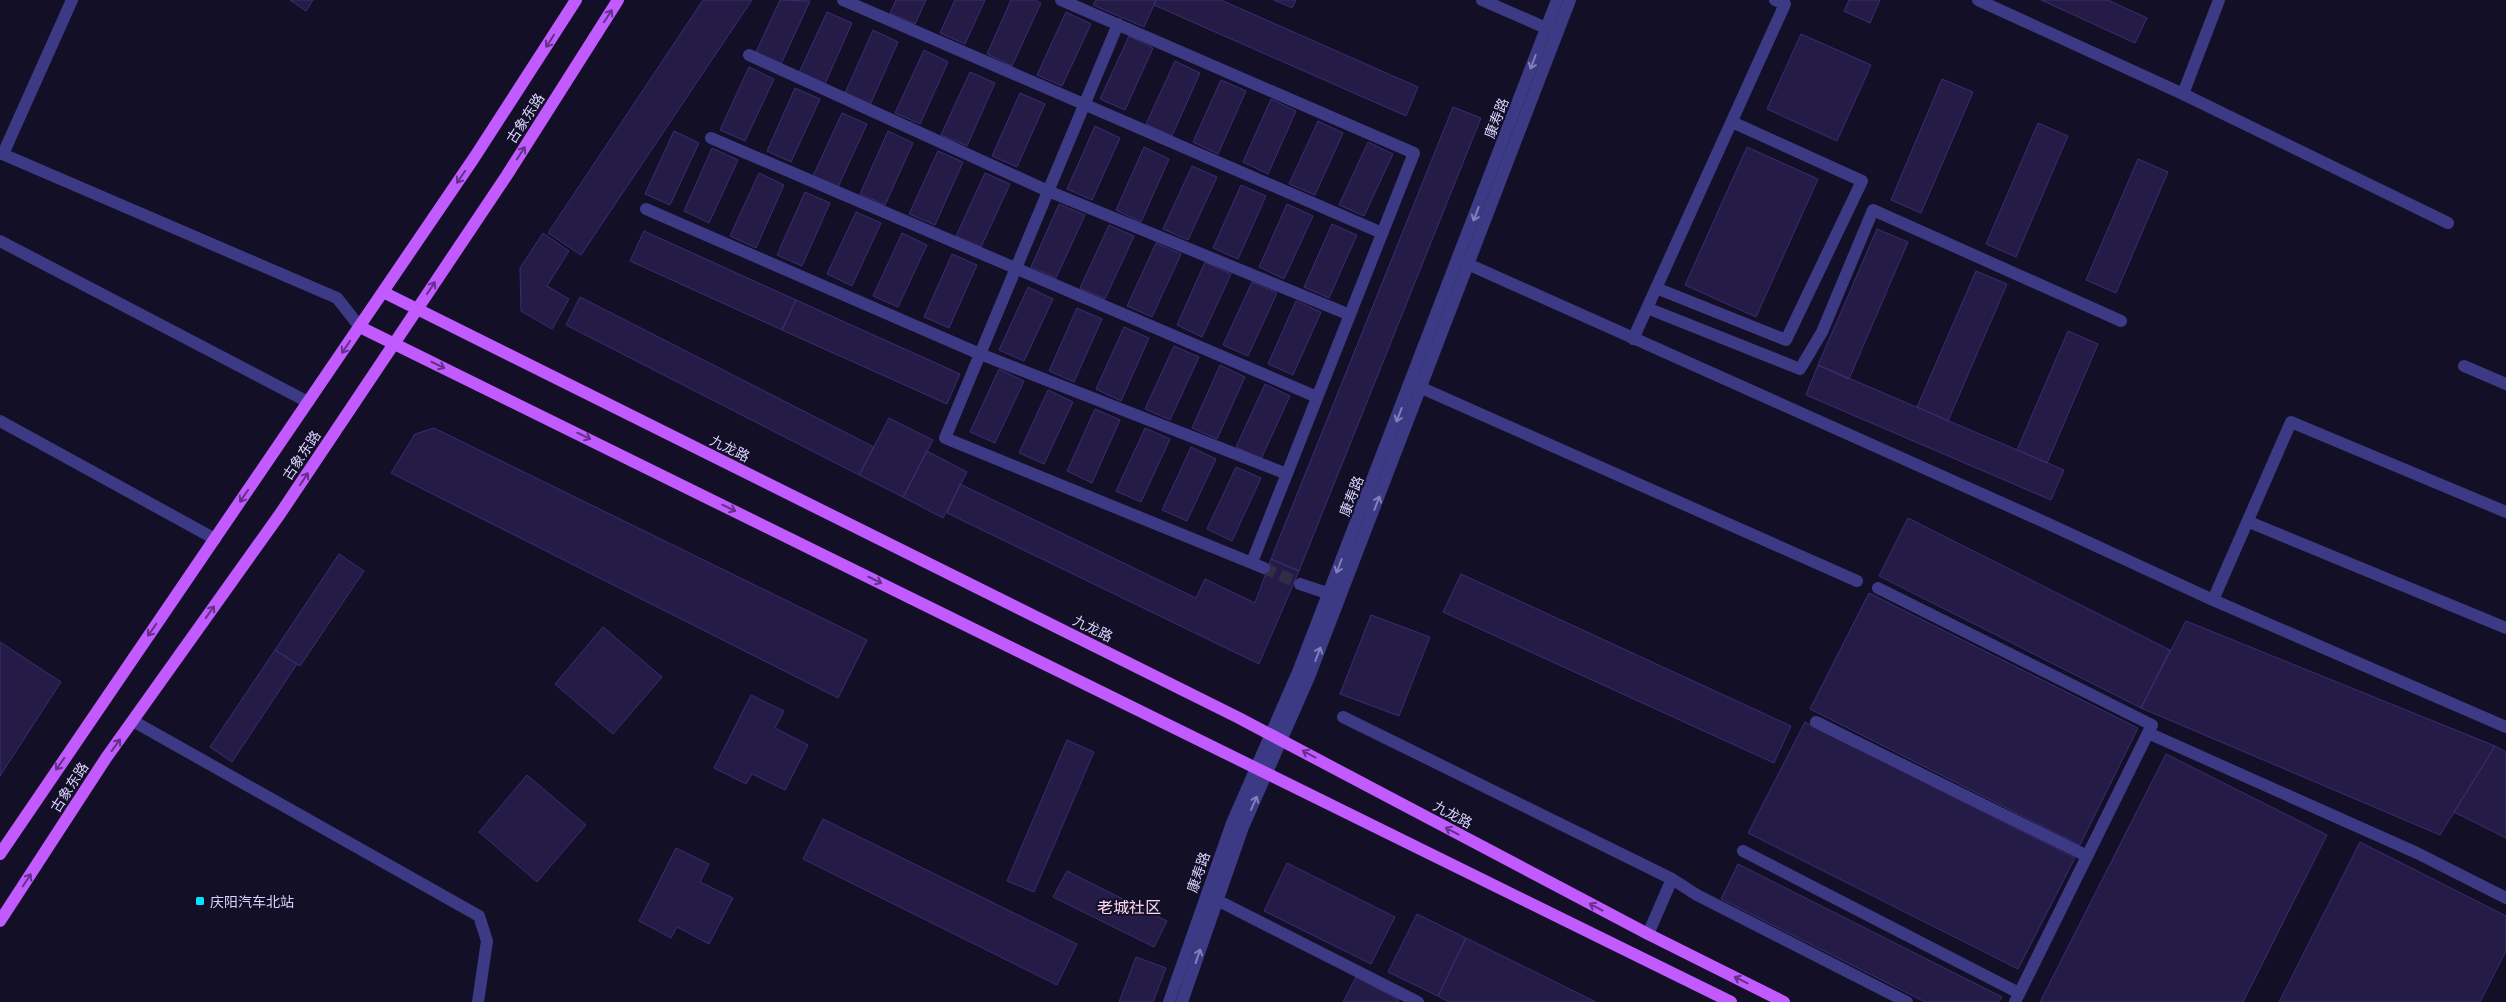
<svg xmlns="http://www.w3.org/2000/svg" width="2506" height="1002" font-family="Lato,'Noto Sans SC',sans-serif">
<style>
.building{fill:#241b47;stroke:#3b2d73}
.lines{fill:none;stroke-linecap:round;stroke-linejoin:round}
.minor-tunnel{stroke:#312d47;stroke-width:12;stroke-dasharray:12 6;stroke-linecap:butt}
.minor{stroke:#3d3a85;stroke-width:12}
.major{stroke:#c25bff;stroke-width:12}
.oneway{stroke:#623188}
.oneway2{stroke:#837fbc}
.poi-dot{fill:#00e5ff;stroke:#130f26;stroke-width:2}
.labels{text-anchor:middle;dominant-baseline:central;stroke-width:4;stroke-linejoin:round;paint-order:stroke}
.street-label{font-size:14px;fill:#d9d4ff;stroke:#130f26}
.poi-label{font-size:14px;fill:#d9d4ff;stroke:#130f26;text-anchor:start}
.quarter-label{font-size:16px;fill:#ffd6f0;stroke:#130f26}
</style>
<rect width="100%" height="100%" fill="#130f26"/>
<path class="building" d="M290,0h23l-7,11z
M703,0h49l-171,255 -33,-22z
M780,0l30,1 -29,63 -25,-12z
M896,0h30l-11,24 -25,-11z
M955,0h30l-20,44 -25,-11z
M1011,0h24l6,3 -29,63 -25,-12z
M1096,0h60l-12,27 -51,-22z
M1156,0h65l197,87 -12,29 -252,-111z
M1274,0h22l-4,8z
M1849,0h31l-10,23 -26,-12z
M2041,0h67l39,18 -12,25z
M827,12l25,11 -28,63 -26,-11z
M1066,12l25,12 -29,62 -25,-11z
M873,30l25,12 -28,63 -25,-12z
M1801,34l70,31 -34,76 -70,-32z
M1129,36l24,12 -28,62 -25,-11z
M924,50l24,12 -28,62 -25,-11z
M1175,61l25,12 -28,63 -26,-12z
M749,67l25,12 -29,62 -25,-11z
M970,72l25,11 -28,63 -26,-11z
M1942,79l31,13 -52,121 -30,-13z
M1221,80l25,11 -28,63 -25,-12z
M795,88l25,11 -29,63 -24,-11z
M1020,93l25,11 -28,63 -25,-11z
M1271,99l25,12 -28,63 -25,-12z
M1453,107l28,11 -182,453 -28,-12z
M842,113l25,11 -29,63 -25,-11z
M1318,121l25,12 -28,62 -26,-11z
M2038,123l30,13 -52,121 -30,-13z
M1095,126l25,12 -28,62 -25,-11z
M674,131l25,12 -29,62 -25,-11z
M888,131l25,12 -28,62 -25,-11z
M1368,142l25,12 -29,62 -25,-11z
M1144,147l25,12 -28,63 -25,-12z
M1747,147l71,32 -62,138 -71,-32z
M712,148l26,12 -29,63 -25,-12z
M938,151l25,11 -28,63 -26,-11z
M2138,159l30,13 -52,121 -30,-13z
M1192,166l25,11 -29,63 -25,-11z
M759,173l25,12 -28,63 -26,-12z
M985,173l25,11 -29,63 -25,-11z
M1241,185l25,11 -28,63 -25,-11z
M805,192l25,11 -28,63 -25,-11z
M1059,204l26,11 -29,63 -25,-11z
M1287,204l26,12 -29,63 -25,-12z
M856,212l25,11 -29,63 -25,-12z
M1332,224l25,11 -28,63 -25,-11z
M1109,225l25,11 -29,63 -25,-11z
M1877,229l31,13 -59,137 -31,-14z
M644,231l152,69 -14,30 -152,-69z
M543,233l26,18 -22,35 22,13 -17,30 -31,-18 -1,-43z
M902,233l25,12 -29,62 -25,-11z
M1156,243l25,11 -29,63 -25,-11z
M952,254l25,11 -28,63 -25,-11z
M1205,262l26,12 -29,63 -25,-12z
M1976,271l31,13 -59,137 -31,-14z
M1252,282l25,11 -29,63 -25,-11z
M1028,287l25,12 -29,62 -25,-11z
M580,297l294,150 -15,28 -293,-150z
M796,300l164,74 -13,30 -165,-74z
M1296,301l25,11 -28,63 -25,-11z
M1077,308l25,11 -28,63 -25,-11z
M1124,327l25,11 -28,63 -25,-12z
M2068,331l30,13 -51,119 -30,-13z
M1174,346l25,11 -29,63 -25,-11z
M1220,365l25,12 -28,62 -25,-11z
M1818,365l246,105 -13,30 -245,-105z
M999,369l25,12 -29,62 -25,-11z
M1265,384l25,12 -29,63 -25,-12z
M1048,390l25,12 -29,62 -25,-11z
M1095,409l25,11 -28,63 -25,-12z
M889,418l44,22 -30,57 -44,-22z
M434,428l433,212 -29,58 -447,-225 24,-39z
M1145,428l25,11 -29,63 -25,-11z
M1191,447l25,12 -29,62 -25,-11z
M927,451l40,21 -24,46 -40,-21z
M1236,467l25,11 -29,63 -25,-12z
M960,484l236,114 9,-19 50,24 16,-44 28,12 -40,93 -312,-151z
M1908,518l262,132 -29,58 -262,-132z
M339,554l25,17 -64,95 -25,-16z
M1461,574l330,152 -17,37 -331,-151z
M1869,593l269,135 -58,117 -270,-136z
M1371,615l59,22 -31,79 -59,-22z
M2186,621l309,125 -55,89 -299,-127z
M603,627l59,50 -49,57 -58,-50z
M0,642l61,40 -61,94z
M275,650l22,14 -65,98 -22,-15z
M751,695l33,16 -9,17 33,17 -23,45 -33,-16 -6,10 -32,-16z
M1805,722l270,136 -57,111 -270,-136z
M1067,740l27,12 -60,140 -27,-11z
M2495,746l11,6v86l-52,-26z
M2166,754l161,81 -84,167h-203z
M527,775l59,50 -49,57 -58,-50z
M823,819l254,125 -20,41 -254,-126z
M2360,842l146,74v35l-26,51h-201z
M676,848l33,16 -9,18 33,16 -24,46 -32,-17 -6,11 -32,-17z
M1287,863l108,54 -24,47 -107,-53z
M1738,864l264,133 -3,5h-74l-204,-103z
M1067,871l100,50 -13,26 -101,-50z
M1417,914l49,24 -28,58 -50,-24z
M1466,938l130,64h-147l-11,-6z
M1136,957l30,11 -13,34h-34z
M1356,977l43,23 -1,2h-55z"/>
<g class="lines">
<path class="minor-tunnel" d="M1264,568l36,16"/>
<path class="minor" d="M843,0l539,233
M1061,0l353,153 -162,409
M1482,0l71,31
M1978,0l205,94 265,129
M1118,24l-173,414 319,130
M749,55l299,136 302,124
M2183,94l36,-94
M711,138l606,259
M0,153l337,145 23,29
M3,154l69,-154
M646,209l334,145 307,120
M0,241l308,161
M1461,261l579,259 173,80
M1656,288l130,52 76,-159 -130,-59
M1647,308l153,61 22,-37 51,-122 248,111
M1633,339l152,-335 -10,-4
M2464,366l42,18
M1415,385l442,196
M0,421l215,118
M2506,512l-215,-90 -78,178 293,127
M2249,522l257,106
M1300,584l36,12
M1878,588l274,137 -137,277
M1343,717l329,162 -24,55
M133,721l346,195 8,25 -9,61
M1816,722l271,134
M2148,733l269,120 89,45
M1743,851l276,142
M1672,879l25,16 210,107
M1211,897l207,105
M1169,1002l63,-179 66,-151 259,-672
M1182,1002l61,-175 66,-150 261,-677"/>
<path class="major" d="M383,292l856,426 409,216 136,68
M360,327l1371,675
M0,854l474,-696 102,-158
M0,921l106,-163 174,-244 227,-339 111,-175"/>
</g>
<defs><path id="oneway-shaft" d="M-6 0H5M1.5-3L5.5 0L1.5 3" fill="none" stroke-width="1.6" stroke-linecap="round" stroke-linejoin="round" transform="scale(1.25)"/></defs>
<g class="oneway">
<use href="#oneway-shaft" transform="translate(608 16) rotate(-57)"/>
<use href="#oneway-shaft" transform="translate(550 41) rotate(123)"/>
<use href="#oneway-shaft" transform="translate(521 153) rotate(-57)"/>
<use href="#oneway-shaft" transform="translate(461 177) rotate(124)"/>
<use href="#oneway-shaft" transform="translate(431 288) rotate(-56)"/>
<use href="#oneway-shaft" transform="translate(346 347) rotate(124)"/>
<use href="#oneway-shaft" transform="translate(438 365) rotate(26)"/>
<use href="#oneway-shaft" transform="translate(584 436) rotate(26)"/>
<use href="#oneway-shaft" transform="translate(304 479) rotate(-56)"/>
<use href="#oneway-shaft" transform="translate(244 496) rotate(124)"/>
<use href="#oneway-shaft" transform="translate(729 508) rotate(26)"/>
<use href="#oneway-shaft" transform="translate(875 580) rotate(26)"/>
<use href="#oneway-shaft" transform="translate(210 612) rotate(-55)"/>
<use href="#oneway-shaft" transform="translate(152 630) rotate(125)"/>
<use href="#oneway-shaft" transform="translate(116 745) rotate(-54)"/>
<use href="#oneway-shaft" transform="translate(1309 754) rotate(-152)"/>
<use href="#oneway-shaft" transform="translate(60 764) rotate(125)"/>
<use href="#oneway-shaft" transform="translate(1452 831) rotate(-152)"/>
<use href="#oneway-shaft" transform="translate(27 880) rotate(-57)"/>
<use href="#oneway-shaft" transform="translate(1596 907) rotate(-152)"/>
<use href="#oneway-shaft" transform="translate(1741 980) rotate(-154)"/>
</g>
<g class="oneway2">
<use href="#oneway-shaft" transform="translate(1533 62) rotate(111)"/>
<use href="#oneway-shaft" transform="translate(1476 214) rotate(111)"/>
<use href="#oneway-shaft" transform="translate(1399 415) rotate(111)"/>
<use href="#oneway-shaft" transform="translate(1377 503) rotate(-69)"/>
<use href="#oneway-shaft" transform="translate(1339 566) rotate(111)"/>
<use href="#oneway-shaft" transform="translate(1318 654) rotate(-69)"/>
<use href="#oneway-shaft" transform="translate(1254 803) rotate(-66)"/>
<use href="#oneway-shaft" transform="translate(1198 956) rotate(-71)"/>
</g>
<rect class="poi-dot" x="195" y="896" width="10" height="10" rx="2.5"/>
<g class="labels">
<g class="street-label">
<text transform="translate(525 118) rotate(-57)">古象东路</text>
<text transform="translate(1496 118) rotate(-69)">康寿路</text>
<text transform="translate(730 448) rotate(26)">九龙路</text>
<text transform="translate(301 455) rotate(-56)">古象东路</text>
<text transform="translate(1351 496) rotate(-69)">康寿路</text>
<text transform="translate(1093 628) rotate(26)">九龙路</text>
<text transform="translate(69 787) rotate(-57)">古象东路</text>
<text transform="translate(1453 814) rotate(28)">九龙路</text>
<text transform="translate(1198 872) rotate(-71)">康寿路</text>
</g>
<g class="poi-label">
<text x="210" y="901">庆阳汽车北站</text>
</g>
<g class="quarter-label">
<text x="1129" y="906">老城社区</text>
</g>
</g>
</svg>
